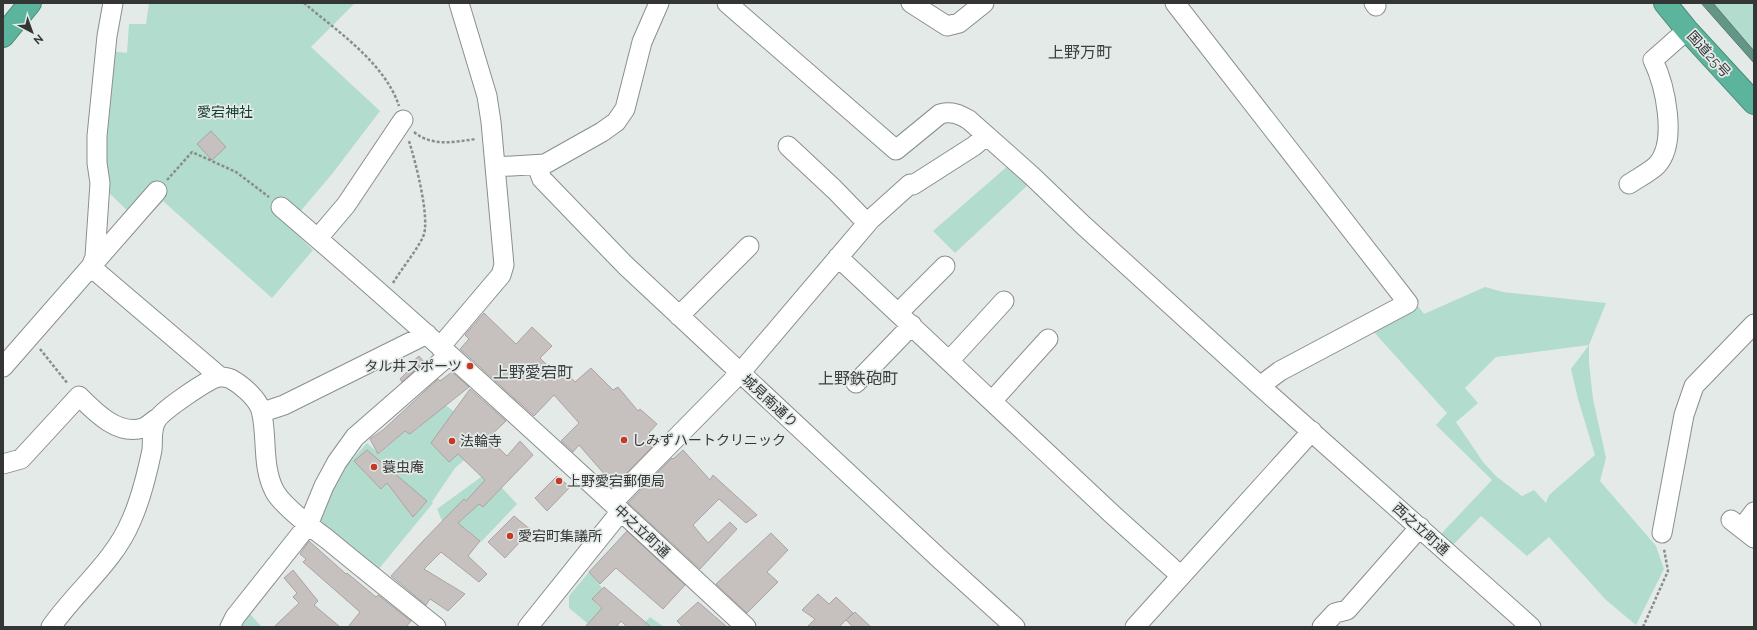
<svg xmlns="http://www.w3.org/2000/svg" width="1757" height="630" font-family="Raleway,'Noto Sans JP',sans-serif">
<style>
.green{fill:#b2dcce;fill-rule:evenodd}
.water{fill:#649687;stroke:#56796e}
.building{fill:#c6c0bf;stroke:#aaa4a3}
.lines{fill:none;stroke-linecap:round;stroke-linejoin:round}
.minor-casing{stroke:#8a8f8d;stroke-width:21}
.highway-casing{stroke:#4d8877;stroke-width:24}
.path{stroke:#898d8b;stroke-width:2.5;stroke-dasharray:3 2;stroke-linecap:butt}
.minor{stroke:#fff;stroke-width:19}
.highway{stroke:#5bb49b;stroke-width:22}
.poi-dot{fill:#c53a24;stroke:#e4eae8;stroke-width:1.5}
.labels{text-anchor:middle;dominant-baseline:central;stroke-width:3.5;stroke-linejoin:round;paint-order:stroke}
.street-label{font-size:14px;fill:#343635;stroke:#e4eae8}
.park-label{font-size:14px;fill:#103e32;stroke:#e4eae8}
.poi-label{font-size:14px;fill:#343635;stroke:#e4eae8;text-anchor:start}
.quarter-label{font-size:16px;fill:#3b403f;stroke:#e4eae8}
</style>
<rect width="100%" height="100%" fill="#e4eae8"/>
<path class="green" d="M149,3h206l-44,44 69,64 -48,63 -44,52 25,24 -41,48 -109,-97 -50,54 17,-42 -23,-22 -4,-31 8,-109 16,2 2,-29h17z
M1713,3h41v48z
M1010,164l20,19 -75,70 -22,-22z
M1485,287l18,5 103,11 -17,42v18l4,36 13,59 -6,23 56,65 8,23 -28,56 -30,-25 -57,-63 -22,19 -46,-40 -28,29 -12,-11 51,-54 -56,-55 11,-12 -75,-83 46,-24 6,8zM1589,345l-18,24 7,30 17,56 -46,40 -3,8 -12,-13 -12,6 -25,-19 -14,-15 -27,-40 22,-19 -13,-15 31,-31z
M444,404l45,34 -34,30 -23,34 1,1 -60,73 -65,-51 31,-51 28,-31 12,11 26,-23 5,3 6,-4z
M481,477l21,11 15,16 -36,38 -17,-15 -6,5 -15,-9 -6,-14z
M589,572l14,17 -10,11 27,27h-28l-23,-19v-12z
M248,612l14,15h-24z
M650,617l14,10h-24z"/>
<path class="water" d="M1701,3h12l41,48v12z"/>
<path class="building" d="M211,131l15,16 -14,13 -15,-16z
M484,313l32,31 16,-17 20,19 -12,12 19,19 6,-6 10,11 16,-14 22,22 5,-3 20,24 2,-2 17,15 -10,11 9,8 -44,45 -9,-8 3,-4 -27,-31 -6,7 -12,-11 18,-18 -25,-28 -20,21 -74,-67 9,-10 -4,-4z
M419,356l5,6 -22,20 -2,-3 13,-13 -2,-3z
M452,372l17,15 -59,47 -5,-3 -27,23 -8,-15 13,-9 55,-51 2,2z
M470,389l36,32 -18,17 19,18 13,-15 13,14 -50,52 -4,-3 -21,19 22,18 -12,15 19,18 -8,8 -38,-30 -17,17 41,25 -17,17 -18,-12 -4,6 -35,-29 31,-34 32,-33 10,-10 2,2 19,-21 -27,-26 -9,8 -18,-19z
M367,450l60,51 -14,16 -26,-34 -6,6 -27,-28z
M683,450l27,30 3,-5 44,40 -11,8 -27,-24 -26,26 15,18 22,-21 7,7 -37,40 -72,-66 44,-45 1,1z
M557,476l13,11 -23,24 -12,-13z
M514,516l17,14 -26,28 -17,-16z
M627,531l58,54 -22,24 -47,-41 -16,16 -11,-12z
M771,533l17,17 -21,22 11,10 -31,31 -31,-29z
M309,541l37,33 1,-1 29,24 2,-2 33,26 -5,6h-58l12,-15 -57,-50 3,-3 -6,-5z
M293,570l25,31 -4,4 26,22h-66l25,-24 -6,-6 4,-4 -13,-15z
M604,587l47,40h-24l-6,-6 -5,6h-31l17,-19 -10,-9z
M818,594l11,10 7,-7 17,16 -14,14h-32l8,-8 -13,-9z
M698,602l29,25h-44l-6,-6z
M855,612l16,15h-18l-7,-7z"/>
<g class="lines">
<defs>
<path id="minor" d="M727,3l169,147 44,-36c12,-3 19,0 29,6l63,56 51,49 177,161 271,241
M911,3l36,23 12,-3 25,-20
M1175,3l233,300 -128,68 -20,15
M1374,3l2,3
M788,146l47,44 32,33
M537,166l5,13 83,86 317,296 73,66
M495,167l50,-3 57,-32 14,-10 9,-13 17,-67 17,-39
M1629,184c9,-6 21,-12 28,-19 21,-23 8,-80 -4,-105l34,-30
M281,207c159,136 312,278 465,420
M318,238l28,-33 57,-85
M838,257l274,257 69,62
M91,267l4,-10 5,-74 -3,-20v-27l10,-100 6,-33
M91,267l128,109
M898,313l47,-47
M679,316l70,-70
M440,347l61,-72 3,-10 -13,-143 -4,-26 -28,-93
M949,361l55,-60
M3,367l154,-176
M856,383l56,-58
M992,401l56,-62
M261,409l5,2 18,-6 143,-71
M3,464l18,-5 58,-63c16,16 39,40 64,32 5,-2 9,-6 13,-9
M612,503l128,-130 130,-153 40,-36 3,1 61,-39 12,-10
M1731,520l23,18
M1742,528l12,-16
M1662,533l22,-118 10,-29 60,-62
M51,627c25,-36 63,-65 80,-106 10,-22 16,-47 21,-71 1,-10 -1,-20 4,-29 5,-10 51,-41 62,-44 3,-1 10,1 13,2 11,6 26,19 30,31 7,26 0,56 14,82 9,15 37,36 52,47 36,30 73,59 109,88
M230,627l5,-10 73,-92 16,-39 13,-24 18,-25 94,-82
M528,627l93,-116
M1135,627l177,-196
M1322,627l13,-14 12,-3 73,-83"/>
<path id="highway" d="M1665,3l22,27 67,73
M3,36l27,-33"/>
</defs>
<use href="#minor" class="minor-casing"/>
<use href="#highway" class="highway-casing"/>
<path class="path" d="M304,3c33,28 81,60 95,103
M414,132c18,15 40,10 62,7
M167,180l25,-28 44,20 33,25
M393,283c9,-15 22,-30 30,-46 8,-17 -8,-77 -14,-96
M40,349l28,35
M1643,627l25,-56 -4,-22"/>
<use href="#minor" class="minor"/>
<use href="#highway" class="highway"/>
</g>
<g class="poi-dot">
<circle cx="470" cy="366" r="4"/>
<circle cx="624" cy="440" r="4"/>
<circle cx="452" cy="441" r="4"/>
<circle cx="374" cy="467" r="4"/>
<circle cx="559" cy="481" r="4"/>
<circle cx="510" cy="536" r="4"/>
</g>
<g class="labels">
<g class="street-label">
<text transform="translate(1709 54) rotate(48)">国道25号</text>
<text transform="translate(770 401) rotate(43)">城見南通り</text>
<text transform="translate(1421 529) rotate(42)">西之立町通</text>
<text transform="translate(642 531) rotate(43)">中之立町通</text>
</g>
<g class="park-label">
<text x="225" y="112">愛宕神社</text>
</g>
<g class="poi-label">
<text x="462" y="366" text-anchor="end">タル井スポーツ</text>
<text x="632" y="440">しみずハートクリニック</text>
<text x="460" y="441">法輪寺</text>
<text x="382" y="467">蓑虫庵</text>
<text x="567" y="481">上野愛宕郵便局</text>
<text x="518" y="536">愛宕町集議所</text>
</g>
<g class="quarter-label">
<text x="1080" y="52">上野万町</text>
<text x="533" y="372">上野愛宕町</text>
<text x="858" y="378">上野鉄砲町</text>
</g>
</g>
<rect width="1757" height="630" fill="none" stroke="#343635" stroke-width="8"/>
<g transform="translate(32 32) rotate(139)" stroke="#e4eae8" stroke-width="3" paint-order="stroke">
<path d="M0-3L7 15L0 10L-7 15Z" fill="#343635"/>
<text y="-6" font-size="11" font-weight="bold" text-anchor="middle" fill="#343635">N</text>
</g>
</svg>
